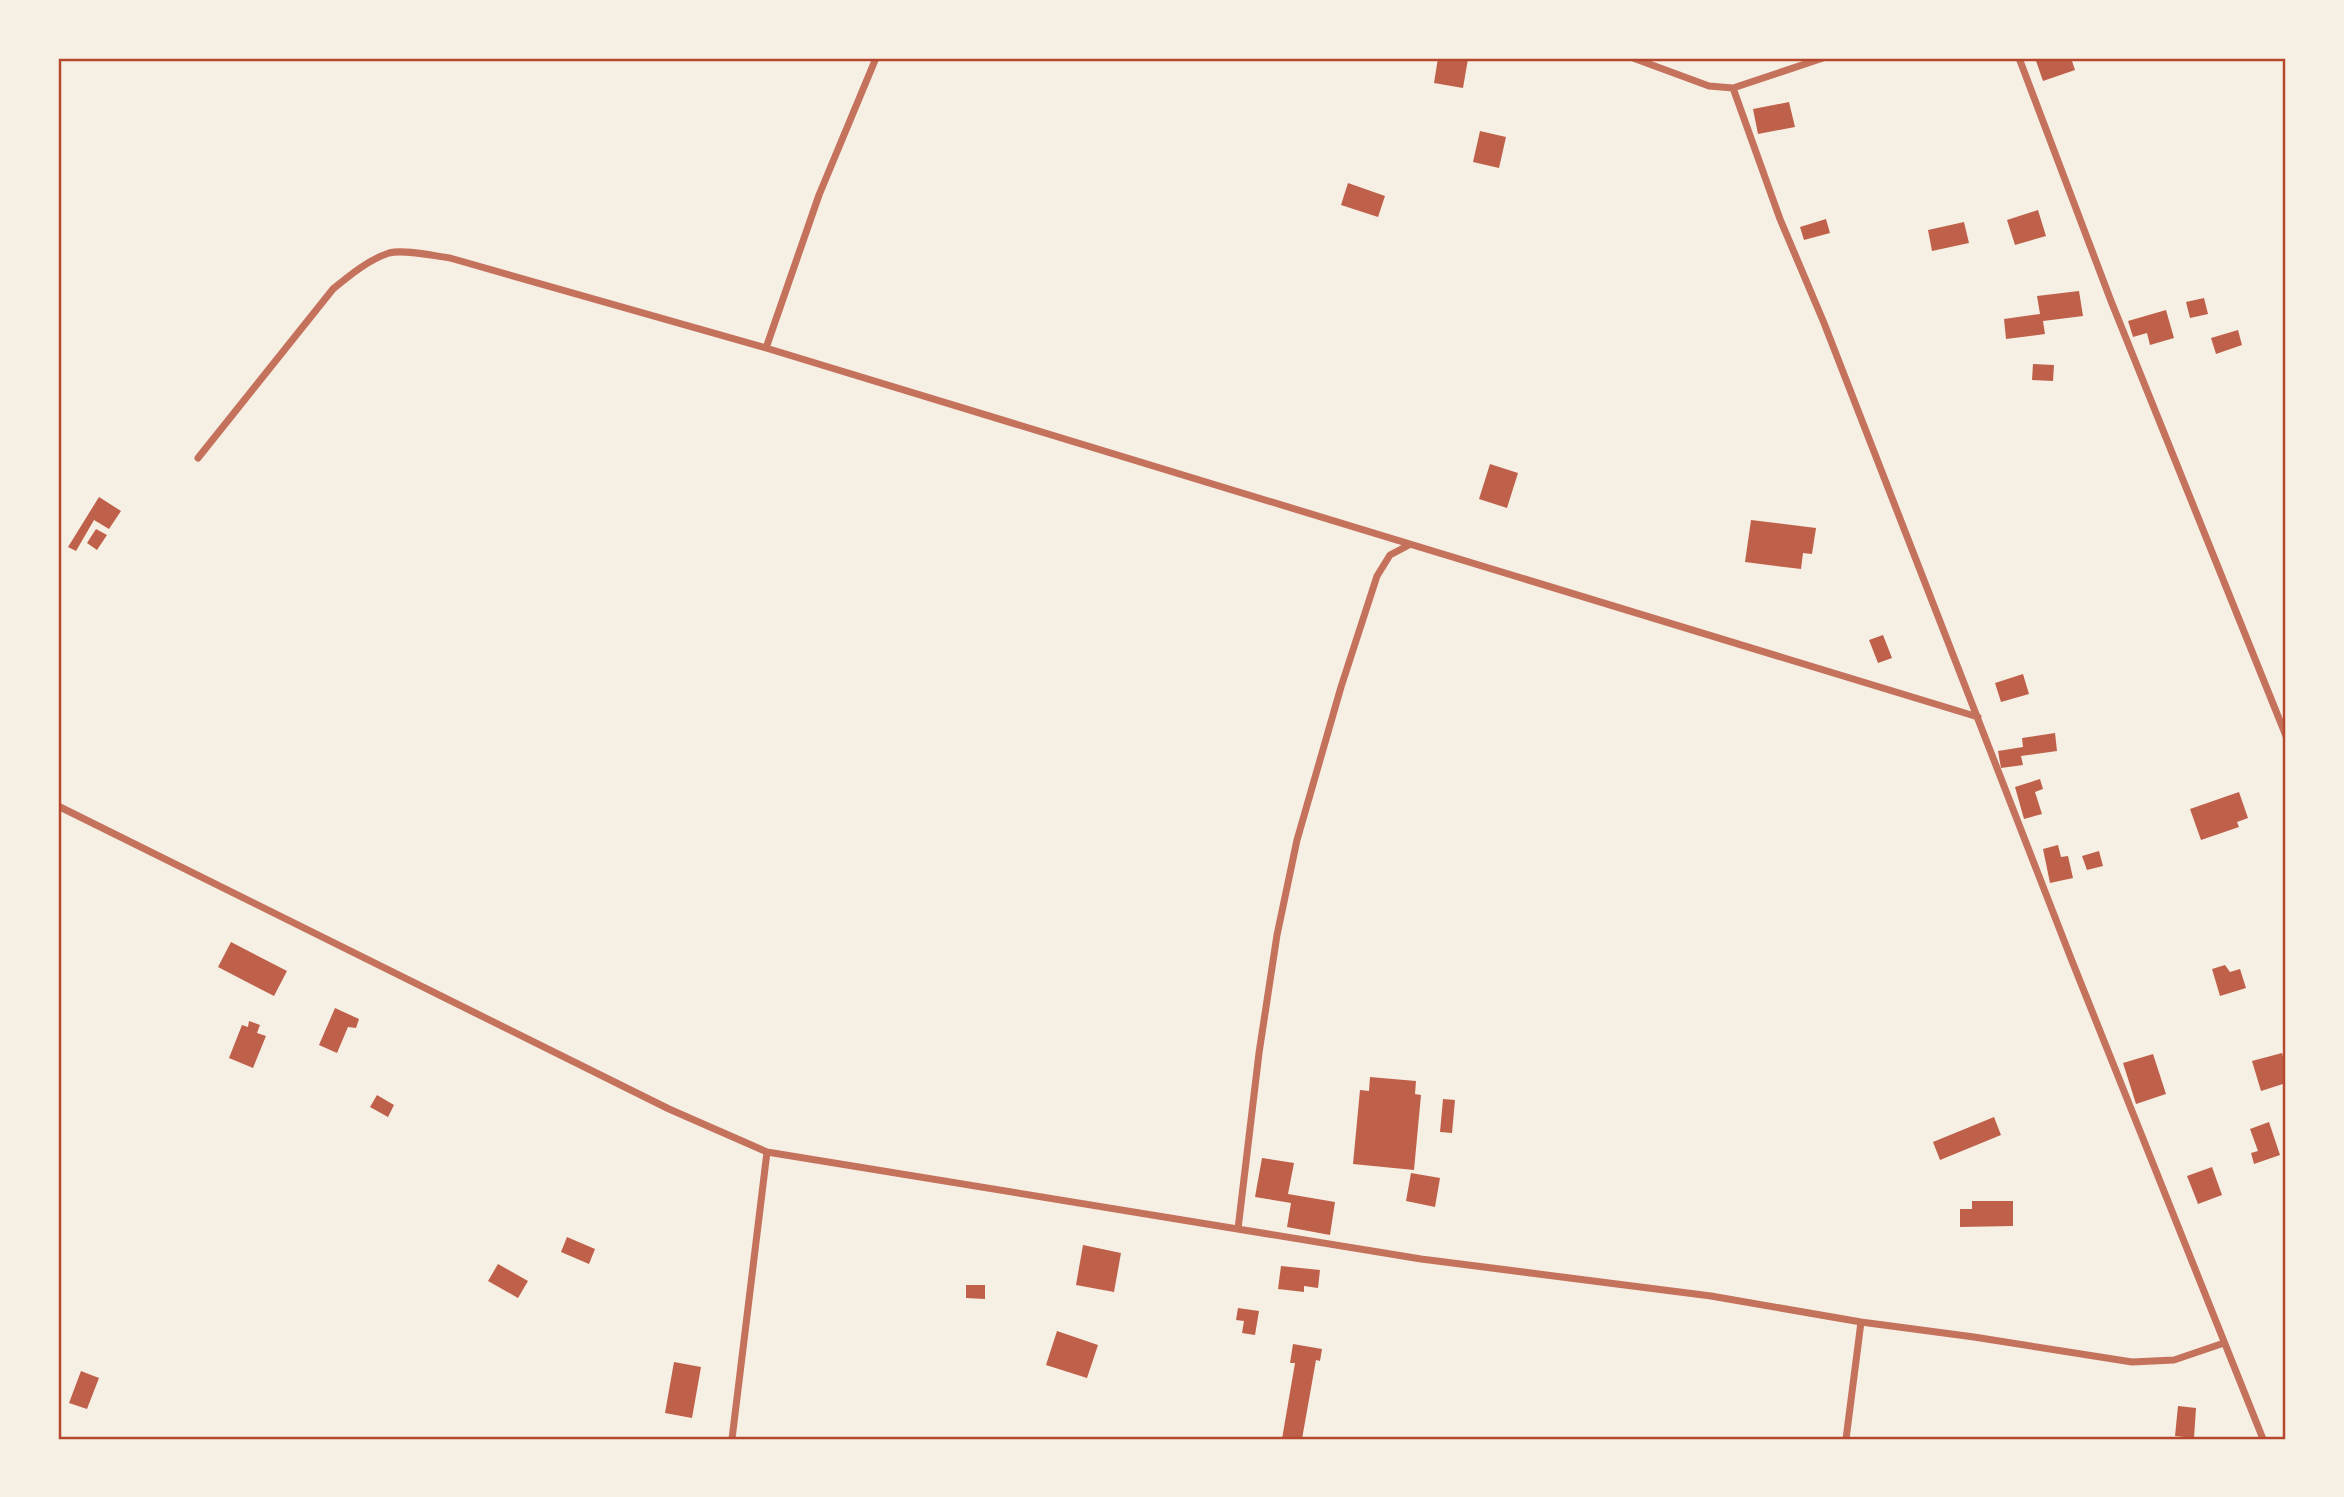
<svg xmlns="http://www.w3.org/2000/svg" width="2344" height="1497" font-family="Rubik,sans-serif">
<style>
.building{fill:#bf614a}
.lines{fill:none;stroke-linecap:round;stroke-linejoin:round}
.minor{stroke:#c5725c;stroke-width:7}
.neatline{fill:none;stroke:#b5482f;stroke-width:2.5}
</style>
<rect width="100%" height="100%" fill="#f6efe4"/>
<path class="building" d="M1438,58l30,1 -5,29 -29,-5z
M2035,58h36l4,12 -32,11z
M1789,102l6,25 -37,7 -5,-25z
M1480,131l26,6 -7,31 -26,-6z
M1348,183l37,13 -7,21 -37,-12z
M2038,210l8,26 -31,9 -8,-25z
M1826,219l4,14 -26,7 -4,-13z
M1964,222l5,21 -37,8 -4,-21z
M2079,291l4,25 -40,5 2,13 -39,5 -2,-20 36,-5 -3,-18z
M2204,298l4,16 -18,4 -4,-16z
M2166,310l8,28 -24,7 -3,-12 -14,4 -5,-16z
M2238,330l4,15 -26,9 -5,-16z
M2033,364l21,1 -1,16 -21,-1z
M1490,464l28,9 -11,35 -28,-9z
M99,497l22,14 -12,18 -15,-9 -18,31 -8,-4z
M1751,520l65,8 -4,26 -9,-1 -2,16 -56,-7z
M96,529l11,6 -10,15 -10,-7z
M1883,635l9,23 -14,5 -9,-23z
M2023,674l6,20 -28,8 -6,-19z
M2055,733l2,18 -36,5 2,9 -22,3 -3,-17 25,-4 -1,-9z
M2040,779l3,10 -8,3 7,22 -18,5 -9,-32z
M2239,792l9,26 -11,4 2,5 -38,13 -11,-31z
M2058,845l3,12 7,-1 5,22 -23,5 -7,-34z
M2099,851l4,15 -16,4 -5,-14z
M231,942l56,29 -13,25 -56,-29z
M2225,965l5,7 10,-3 6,19 -26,8 -8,-27z
M335,1008l24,11 -3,9 -8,-1 -11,26 -18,-8z
M249,1021l11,4 -3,8 9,3 -13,32 -24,-10 13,-33 6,2z
M2282,1053l4,14v16l-25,8 -9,-30z
M2153,1054l13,40 -30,10 -13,-41z
M1370,1077l46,4 -1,13 6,1 -7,75 -61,-6 7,-74 9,1z
M377,1095l17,10 -6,12 -18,-10z
M1443,1099l12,1 -3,33 -12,-1z
M1994,1117l7,18 -61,25 -7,-18z
M2269,1122l11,33 -26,9 -3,-11 7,-2 -8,-22z
M1262,1158l32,5 -6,31 47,8 -5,33 -43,-8 4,-24 -36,-6z
M2212,1167l10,28 -24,9 -11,-28z
M1411,1173l29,5 -5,29 -29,-6z
M1972,1201h41v25l-53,1v-18h12z
M567,1237l28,12 -6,15 -28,-12z
M1083,1245l38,8 -7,39 -38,-7z
M498,1264l30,17 -10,17 -30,-17z
M1281,1266l39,4 -2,18 -14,-2v6l-26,-3z
M966,1285h19v14l-19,-1z
M1238,1308l21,3 -4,24 -13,-2 2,-12 -8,-1z
M1057,1331l41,14 -11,33 -41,-13z
M1293,1344l29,5 -2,12 -4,-1 -14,79h-20l13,-76h-5z
M674,1362l27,5 -9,51 -27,-5z
M81,1371l18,7 -12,31 -18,-6z
M2178,1406l18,2 -2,30 -19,-2z"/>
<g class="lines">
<path class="minor" d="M1633,58l76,28 24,2 90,-30
M2019,58l92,243 175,435
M1733,88l47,131 44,104 248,638 191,478
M766,348l53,-153 57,-137
M198,458l135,-169c17,-14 35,-29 56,-36 15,-4 45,3 61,5l316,90 1212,369
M58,806l611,303 98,43 654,107 290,37 150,26 113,15 158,25 42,-2 50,-17
M1238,1229l21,-176 18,-118 20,-95 44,-153 36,-111 13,-21 19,-10
M732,1439l35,-287
M1846,1439l15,-117"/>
</g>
<rect width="2344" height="1497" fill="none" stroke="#f6efe4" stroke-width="119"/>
<rect x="60" y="60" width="2224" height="1378" class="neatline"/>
</svg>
